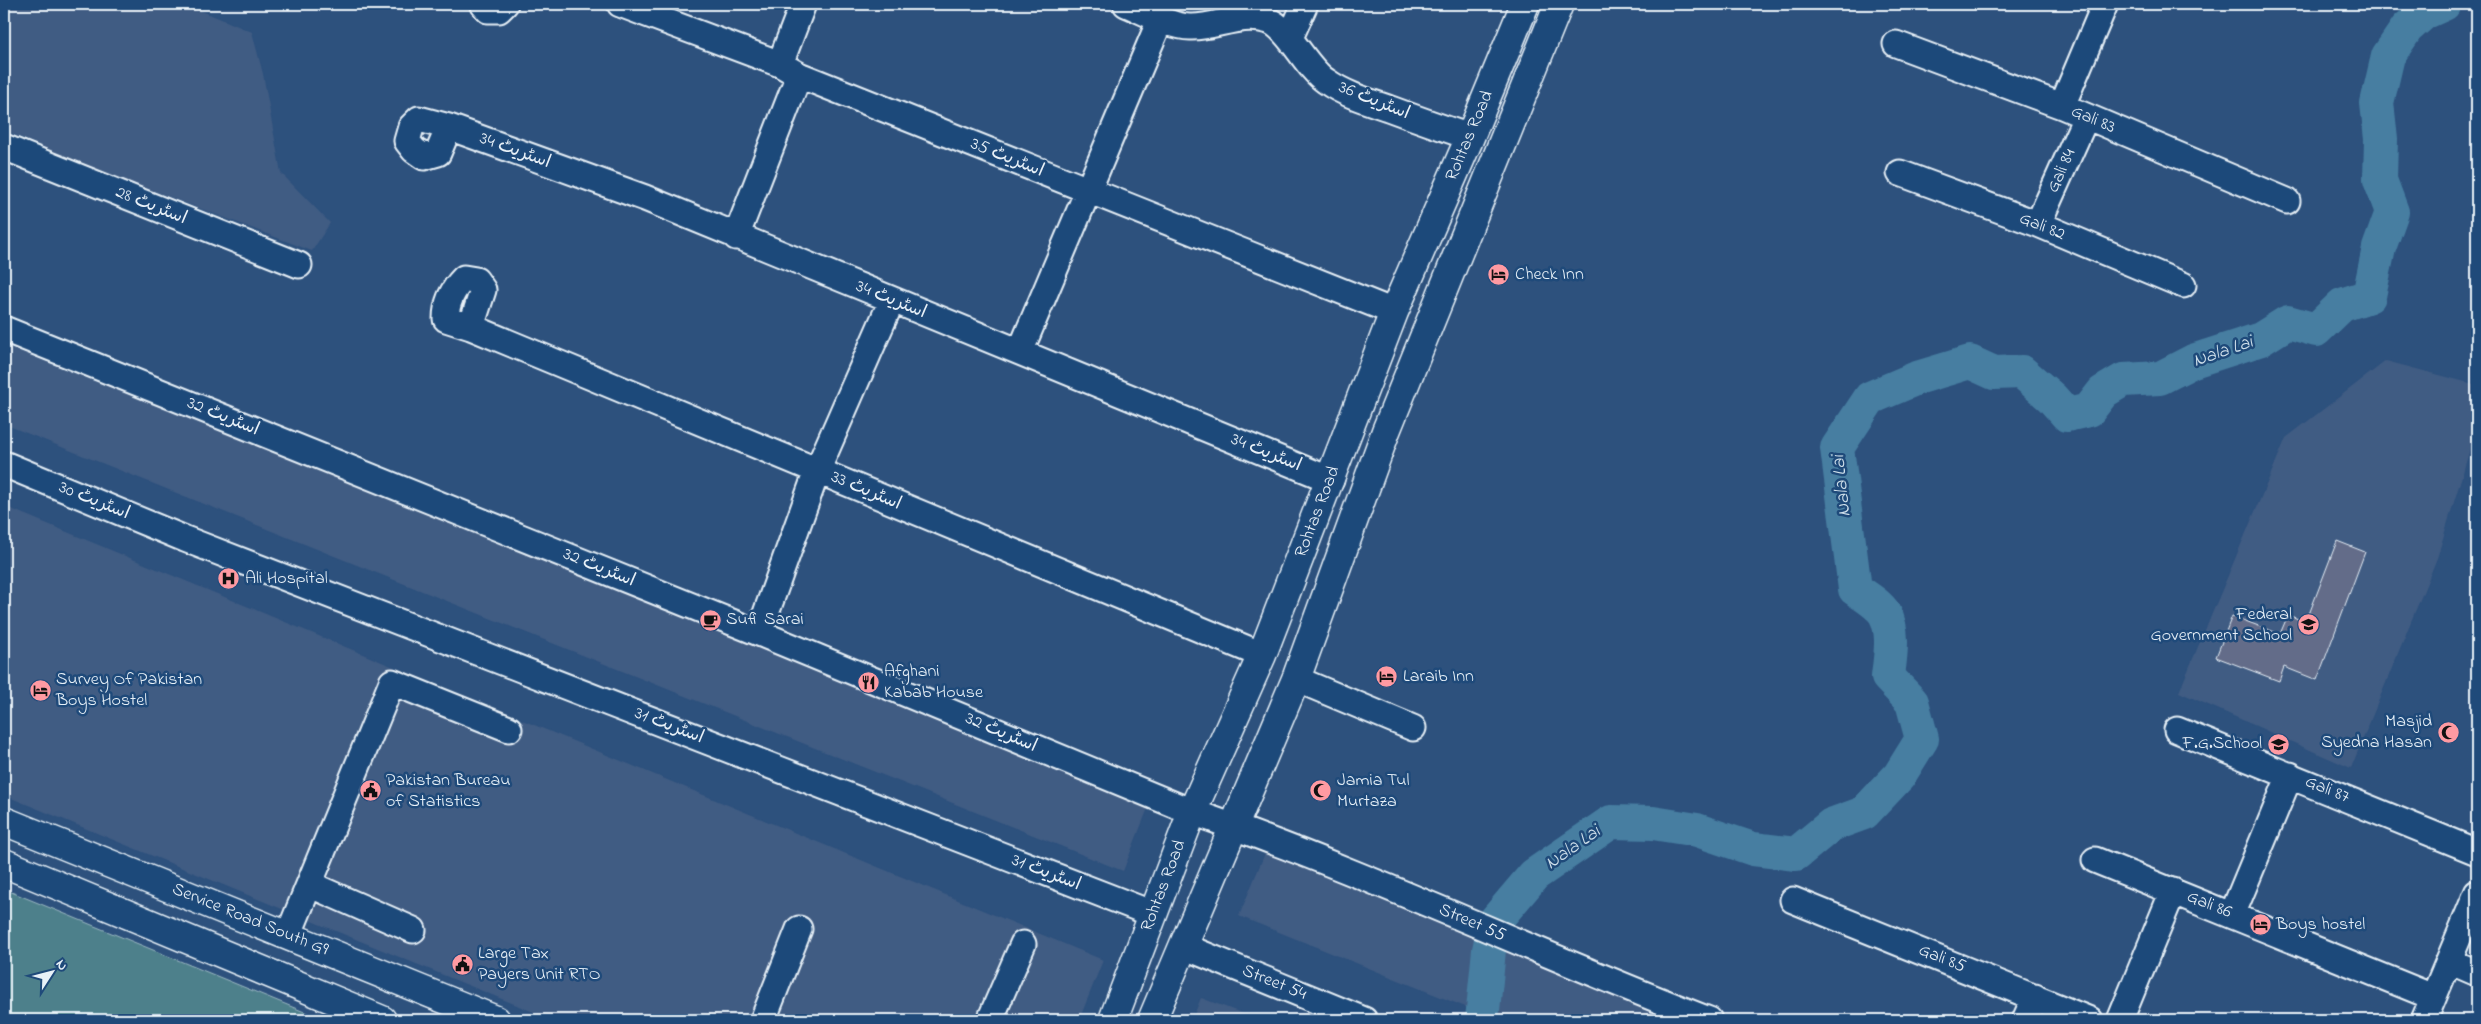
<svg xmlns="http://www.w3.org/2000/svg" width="2481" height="1024" font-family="'Indie Flower','Playpen Sans Arabic',sans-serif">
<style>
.built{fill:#415c83}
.grass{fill:#4e808b;stroke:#9bb8c2}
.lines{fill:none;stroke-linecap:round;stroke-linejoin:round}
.river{stroke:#467ea1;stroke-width:34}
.building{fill:#646c89;stroke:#e8f1f8}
.minor-casing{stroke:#e8f1f8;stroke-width:29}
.major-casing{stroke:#e8f1f8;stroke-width:31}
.minor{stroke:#1f4a7a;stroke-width:25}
.major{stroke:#1f4a7a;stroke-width:28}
.labels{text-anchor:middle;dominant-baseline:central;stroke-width:5;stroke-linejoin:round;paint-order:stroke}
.street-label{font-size:18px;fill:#e8f1f8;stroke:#1f4a7a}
.poi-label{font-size:18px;fill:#e8f1f8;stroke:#1f4a7a;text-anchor:start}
.water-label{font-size:19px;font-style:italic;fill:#d0e0eb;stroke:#1f4a7a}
</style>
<rect width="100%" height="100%" fill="#2d517d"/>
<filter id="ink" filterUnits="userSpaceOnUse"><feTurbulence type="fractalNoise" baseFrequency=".02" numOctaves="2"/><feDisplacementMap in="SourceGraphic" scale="10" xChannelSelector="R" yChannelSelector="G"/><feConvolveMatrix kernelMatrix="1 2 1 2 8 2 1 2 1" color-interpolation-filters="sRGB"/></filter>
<g filter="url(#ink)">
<path class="built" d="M4,4h181l67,28 11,42 18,99 49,50 -18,28 -229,-87 -79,-34z
M4,345l1146,458 -27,68 -1119,-447z
M2386,361l91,24v41l-40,132 -86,210 -172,-76 107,-254z
M4,506l1099,454 -24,60h-526l-549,-225z
M1268,846l425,174h-195l-259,-104z
M1201,998l59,22h-68z"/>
<path class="grass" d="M4,889l320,131h-320z"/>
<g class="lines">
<path class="river" d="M1482,1020l7,-70 6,-29 39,-46 77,-53 42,1 44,7 56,19 43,5 35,-29 33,-12 35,-37 23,-37 -10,-37 -24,-25c2,-20 7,-44 -3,-63 -6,-10 -20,-18 -30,-25l-18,-141 33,-50 47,-20 53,-16 24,11 28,-1 30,26 15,17 22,-5 14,-18 20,-12 37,-2 33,-17 68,-22 27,-17 28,8 26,-25 27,-9 10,-48 13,-36 -12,-32 1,-41 -4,-36 11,-47 19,-28 17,-15 20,-9"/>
</g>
<path class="building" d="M2337,541l28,11 -48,128 -33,-13 -5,14 -63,-24 16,-41 48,18 8,-19 18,7z"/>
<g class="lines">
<defs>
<path id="minor" d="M483,4l5,6h11l6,-6
M620,4l160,60 19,11 595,237
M1126,4c17,7 46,23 64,23 27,1 49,-15 79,-6 19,6 37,47 57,60 18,13 41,20 62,27 27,10 55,20 82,29
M1290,38l15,-34
M1896,44l166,62 225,95
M780,64l23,-60
M2062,106l43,-102
M449,127l-11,26 -14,4 -10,-7 -7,-9 4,-14 8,-8 30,8 196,71 686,282
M4,147l295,118
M1900,173l138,51 145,61
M2038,224l48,-107
M736,237l63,-162
M471,327l12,-37 -7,-10 -12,-2c-12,12 -18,25 -18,41l25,8 791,328
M4,329l755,304 433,179c176,61 344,141 517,208
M1020,352l141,-334
M4,464l181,75 968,375
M759,633l58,-162 75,-171
M1296,679l117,49
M2177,730l300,122
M2095,860l338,137
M311,885l102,45
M1793,900l297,120
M2232,915l58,-140
M288,936l104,-254 117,47
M1183,946l181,74
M2449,961l28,12
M763,1020l36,-91
M990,1020l33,-76
M2025,1020l10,-23
M2120,1020l53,-129
M2424,1020l53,-127"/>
<path id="major" d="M4,821l492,199
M4,863l378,157
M1113,1020l79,-208 70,-157 132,-343 76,-175 55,-133
M1152,1020l144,-341 90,-248 173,-427"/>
</defs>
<use href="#minor" class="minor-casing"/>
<use href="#major" class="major-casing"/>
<use href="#minor" class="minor"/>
<use href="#major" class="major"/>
</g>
</g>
<defs>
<symbol id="hotel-disc" viewBox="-11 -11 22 22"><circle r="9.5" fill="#ff9aa2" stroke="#1f4a7a"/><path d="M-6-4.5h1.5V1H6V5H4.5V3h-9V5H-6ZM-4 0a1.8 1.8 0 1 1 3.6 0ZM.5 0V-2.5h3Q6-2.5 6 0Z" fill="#111"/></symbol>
<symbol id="hospital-disc" viewBox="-11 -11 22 22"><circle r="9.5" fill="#ff9aa2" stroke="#1f4a7a"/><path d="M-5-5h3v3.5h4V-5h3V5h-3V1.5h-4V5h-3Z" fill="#111"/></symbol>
<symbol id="cafe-disc" viewBox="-11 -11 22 22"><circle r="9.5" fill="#ff9aa2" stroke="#1f4a7a"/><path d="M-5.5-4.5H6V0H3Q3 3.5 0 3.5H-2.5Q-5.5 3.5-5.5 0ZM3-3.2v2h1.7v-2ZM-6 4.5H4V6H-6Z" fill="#111"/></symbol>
<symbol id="school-disc" viewBox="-11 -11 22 22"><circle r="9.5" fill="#ff9aa2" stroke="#1f4a7a"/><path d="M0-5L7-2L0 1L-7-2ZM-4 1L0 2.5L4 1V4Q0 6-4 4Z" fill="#111"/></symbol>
<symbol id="restaurant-disc" viewBox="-11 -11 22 22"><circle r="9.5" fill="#ff9aa2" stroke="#1f4a7a"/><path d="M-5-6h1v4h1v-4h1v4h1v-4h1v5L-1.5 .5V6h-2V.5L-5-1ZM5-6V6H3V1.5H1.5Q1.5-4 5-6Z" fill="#111"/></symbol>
<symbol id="mosque-disc" viewBox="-11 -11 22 22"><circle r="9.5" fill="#ff9aa2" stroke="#1f4a7a"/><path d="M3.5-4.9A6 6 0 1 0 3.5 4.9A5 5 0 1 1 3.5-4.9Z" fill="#111"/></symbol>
<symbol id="civic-disc" viewBox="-11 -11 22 22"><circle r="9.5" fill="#ff9aa2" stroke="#1f4a7a"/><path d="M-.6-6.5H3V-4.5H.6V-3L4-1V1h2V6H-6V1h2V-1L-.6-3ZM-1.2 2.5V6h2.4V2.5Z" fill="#111"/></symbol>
</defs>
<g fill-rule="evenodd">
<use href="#hotel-disc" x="1486" y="262" width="25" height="25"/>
<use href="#hospital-disc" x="216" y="566" width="25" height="25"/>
<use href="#cafe-disc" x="698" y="608" width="25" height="25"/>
<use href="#school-disc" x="2296" y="612" width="25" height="25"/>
<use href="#hotel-disc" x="1374" y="664" width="25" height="25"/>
<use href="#restaurant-disc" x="856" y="670" width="25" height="25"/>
<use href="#hotel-disc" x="28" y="678" width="25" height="25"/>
<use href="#mosque-disc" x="2436" y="720" width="25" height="25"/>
<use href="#school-disc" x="2266" y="732" width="25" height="25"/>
<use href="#civic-disc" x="358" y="778" width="25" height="25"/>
<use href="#mosque-disc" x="1308" y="778" width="25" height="25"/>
<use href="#hotel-disc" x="2248" y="912" width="25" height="25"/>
<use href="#civic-disc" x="450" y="952" width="25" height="25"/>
</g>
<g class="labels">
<g class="street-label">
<text transform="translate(1374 101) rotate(22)">اسٹریٹ 36</text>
<text transform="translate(2093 120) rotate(23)">Gali 83</text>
<text transform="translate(1470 136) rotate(-67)">Rohtas Road</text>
<text transform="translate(515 151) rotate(20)">اسٹریٹ 34</text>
<text transform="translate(1007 158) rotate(22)">اسٹریٹ 35</text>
<text transform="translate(2062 171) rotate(-66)">Gali 84</text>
<text transform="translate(151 206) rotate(22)">اسٹریٹ 28</text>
<text transform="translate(2042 227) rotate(22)">Gali 82</text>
<text transform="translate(891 300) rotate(22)">اسٹریٹ 34</text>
<text transform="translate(223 417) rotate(22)">اسٹریٹ 32</text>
<text transform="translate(1266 453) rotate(22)">اسٹریٹ 34</text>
<text transform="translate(866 491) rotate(23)">اسٹریٹ 33</text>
<text transform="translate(94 501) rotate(22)">اسٹریٹ 30</text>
<text transform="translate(1318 512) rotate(-69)">Rohtas Road</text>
<text transform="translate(599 568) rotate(22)">اسٹریٹ 32</text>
<text transform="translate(669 726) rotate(21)">اسٹریٹ 31</text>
<text transform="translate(1001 733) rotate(23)">اسٹریٹ 32</text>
<text transform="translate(2327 790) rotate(22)">Gali 87</text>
<text transform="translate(1046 873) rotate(21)">اسٹریٹ 31</text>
<text transform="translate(1164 886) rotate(-69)">Rohtas Road</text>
<text transform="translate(2209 905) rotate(22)">Gali 86</text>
<text transform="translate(250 920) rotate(22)">Service Road South G9</text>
<text transform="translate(1472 923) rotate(23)">Street 55</text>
<text transform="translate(1942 959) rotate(22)">Gali 85</text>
<text transform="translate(1274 983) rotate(22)">Street 54</text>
</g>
<g class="poi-label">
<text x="1515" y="275">Check Inn</text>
<text x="245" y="579">Ali Hospital</text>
<text x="2292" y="615" text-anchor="end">Federal<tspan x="2292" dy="21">Government School</tspan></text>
<text x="726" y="620">Sufi Sarai</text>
<text x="884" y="672">Afghani<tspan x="884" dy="21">Kabab House</tspan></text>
<text x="1403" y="677">Laraib Inn</text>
<text x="56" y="680">Survey Of Pakistan<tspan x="56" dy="21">Boys Hostel</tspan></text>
<text x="2432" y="722" text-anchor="end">Masjid<tspan x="2432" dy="21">Syedna Hasan</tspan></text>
<text x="2262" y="744" text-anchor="end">F.G.School</text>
<text x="386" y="781">Pakistan Bureau<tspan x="386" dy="21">of Statistics</tspan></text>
<text x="1337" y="781">Jamia Tul<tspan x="1337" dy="21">Murtaza</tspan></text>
<text x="2276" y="925">Boys hostel</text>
<text x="478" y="954">Large Tax<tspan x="478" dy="21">Payers Unit RTO</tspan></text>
</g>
<g class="water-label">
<text transform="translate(2223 352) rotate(-19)">Nala Lai</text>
<text transform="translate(1842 486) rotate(-96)">Nala Lai</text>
<text transform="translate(1573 848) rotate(-35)">Nala Lai</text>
</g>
</g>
<rect width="2481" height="1024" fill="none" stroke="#1f4a7a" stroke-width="20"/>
<rect x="10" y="10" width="2461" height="1004" fill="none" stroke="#e8f1f8" stroke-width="2" filter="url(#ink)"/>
<g transform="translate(52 972) rotate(54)" stroke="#1f4a7a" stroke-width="4" paint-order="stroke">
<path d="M0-4L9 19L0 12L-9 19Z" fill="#e8f1f8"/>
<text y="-8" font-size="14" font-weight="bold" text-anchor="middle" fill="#e8f1f8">N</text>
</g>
</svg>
